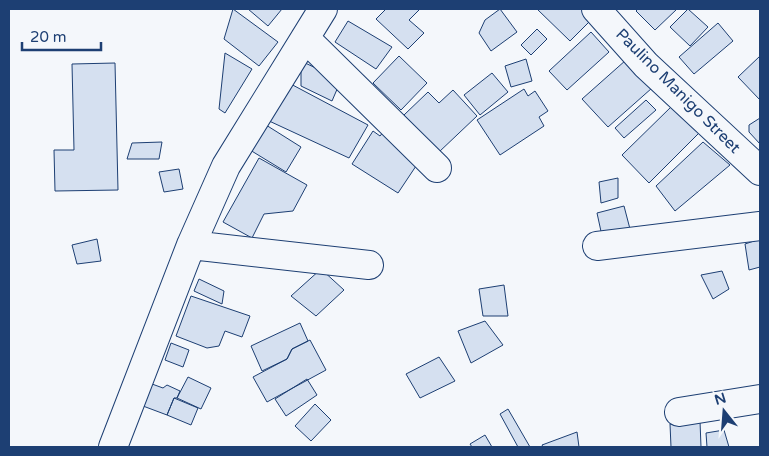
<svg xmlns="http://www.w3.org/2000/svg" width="769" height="456" font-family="'Varela Round',sans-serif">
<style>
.building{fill:#d5e0f0;stroke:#1d3f73}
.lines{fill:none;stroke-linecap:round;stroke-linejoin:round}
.minor-casing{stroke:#1d3f73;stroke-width:30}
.minor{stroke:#f4f7fb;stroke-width:28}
.labels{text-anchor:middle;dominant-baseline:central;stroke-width:4;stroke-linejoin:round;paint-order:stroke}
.street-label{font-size:16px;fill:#1d3f73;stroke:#f4f7fb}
</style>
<rect width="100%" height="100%" fill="#f4f7fb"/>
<path class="building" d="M233,9l45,33 -19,24 -35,-27z
M248,9h34l-14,17z
M386,9h34l-11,11 15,13 -16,16 -32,-30z
M500,9l17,23 -26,19 -12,-18 6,-13z
M537,9h44l11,10 -22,22z
M638,9h39l-22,21 -19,-19z
M688,9l20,18 -18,19 -20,-19z
M348,21l44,26 -16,22 -41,-27z
M718,23l15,18 -39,33 -15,-17z
M537,29l10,10 -16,16 -10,-10z
M591,32l18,20 -42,38 -18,-19z
M225,53l27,16 -27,44 -6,-4z
M399,56l28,27 -26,27 -28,-27z
M760,56v44l-22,-23z
M526,59l6,22 -21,6 -6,-21z
M626,60l26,28 -44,39 -26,-28z
M301,61l40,19 -9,21 -31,-15z
M115,63l3,127 -63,1 -1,-41h20l-2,-86z
M492,73l16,19 -28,23 -16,-20z
M287,82l81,43 -19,33 -82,-38z
M524,89l4,7 7,-5 13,20 -9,6 5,9 -44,29 -23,-35z
M453,90l24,26 -38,36 -35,-37 24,-23 11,11z
M646,100l10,10 -32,28 -9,-10z
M673,105l27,27 -51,51 -27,-28z
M760,118v26l-11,-12v-7z
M266,125l35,22 -15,25 -36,-22z
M373,131l7,5 4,-5 36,29 -22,33 -46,-29z
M162,142l-3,17h-32l5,-16z
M703,142l27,23 -55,46 -19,-25z
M259,158l48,27 -14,26 -29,3 -12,24 -29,-16z
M179,169l4,20 -19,3 -5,-20z
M618,178v20l-17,5 -2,-21z
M624,206l6,23 -28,7 -5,-23z
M97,239l4,22 -24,3 -5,-19z
M760,239v28l-11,3 -4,-26z
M321,269l23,21 -28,26 -25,-20z
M722,271l7,18 -16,10 -12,-24z
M199,279l25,12 -2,13 -28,-13z
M504,285l4,31h-25l-4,-27z
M191,296l59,20 -8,21 -17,-6 -6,15 -12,2 -31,-12z
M485,321l18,24 -32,18 -13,-32z
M300,323l8,18 -16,8 -5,10 -25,12 -11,-25z
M310,340l16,30 -59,32 -14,-25 34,-18 5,-10z
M171,343l18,7 -6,17 -18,-7z
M439,357l16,24 -35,17 -14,-24z
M188,377l23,11 -10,21 -24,-11z
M307,379l10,16 -31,21 -11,-17z
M152,384l11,4 4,-3 13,6 -3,7h-3l-7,17 -24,-9z
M174,398l24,10 -7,17 -24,-10z
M315,404l16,16 -20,21 -16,-15z
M508,409l22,38h-12l-18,-33z
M700,421l1,26h-30l-1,-23z
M724,430l5,17h-22l-1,-14z
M577,432l2,15h-36l-1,-2z
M485,435l7,12h-20l-2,-3z"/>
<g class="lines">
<defs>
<path id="minor" d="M596,9l50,56 114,106
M305,38l132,130
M191,245l178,20
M597,246l163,-20
M679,412l81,-13
M113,447l78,-202 35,-79 97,-157"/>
</defs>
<use href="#minor" class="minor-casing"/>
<use href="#minor" class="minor"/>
</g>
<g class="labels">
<g class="street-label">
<text transform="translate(678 91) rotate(45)">Paulino Manigo Street</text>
</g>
</g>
<rect width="769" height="456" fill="none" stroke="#1d3f73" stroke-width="20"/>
<g transform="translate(724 411) rotate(343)" stroke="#f4f7fb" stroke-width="4" paint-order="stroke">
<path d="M0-4L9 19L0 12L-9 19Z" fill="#1d3f73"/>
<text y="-8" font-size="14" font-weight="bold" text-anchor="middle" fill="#1d3f73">N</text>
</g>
<path d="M22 42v8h79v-8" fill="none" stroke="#1d3f73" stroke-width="2.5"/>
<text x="30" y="42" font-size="15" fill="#1d3f73" stroke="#f4f7fb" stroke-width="4" paint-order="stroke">20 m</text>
</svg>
